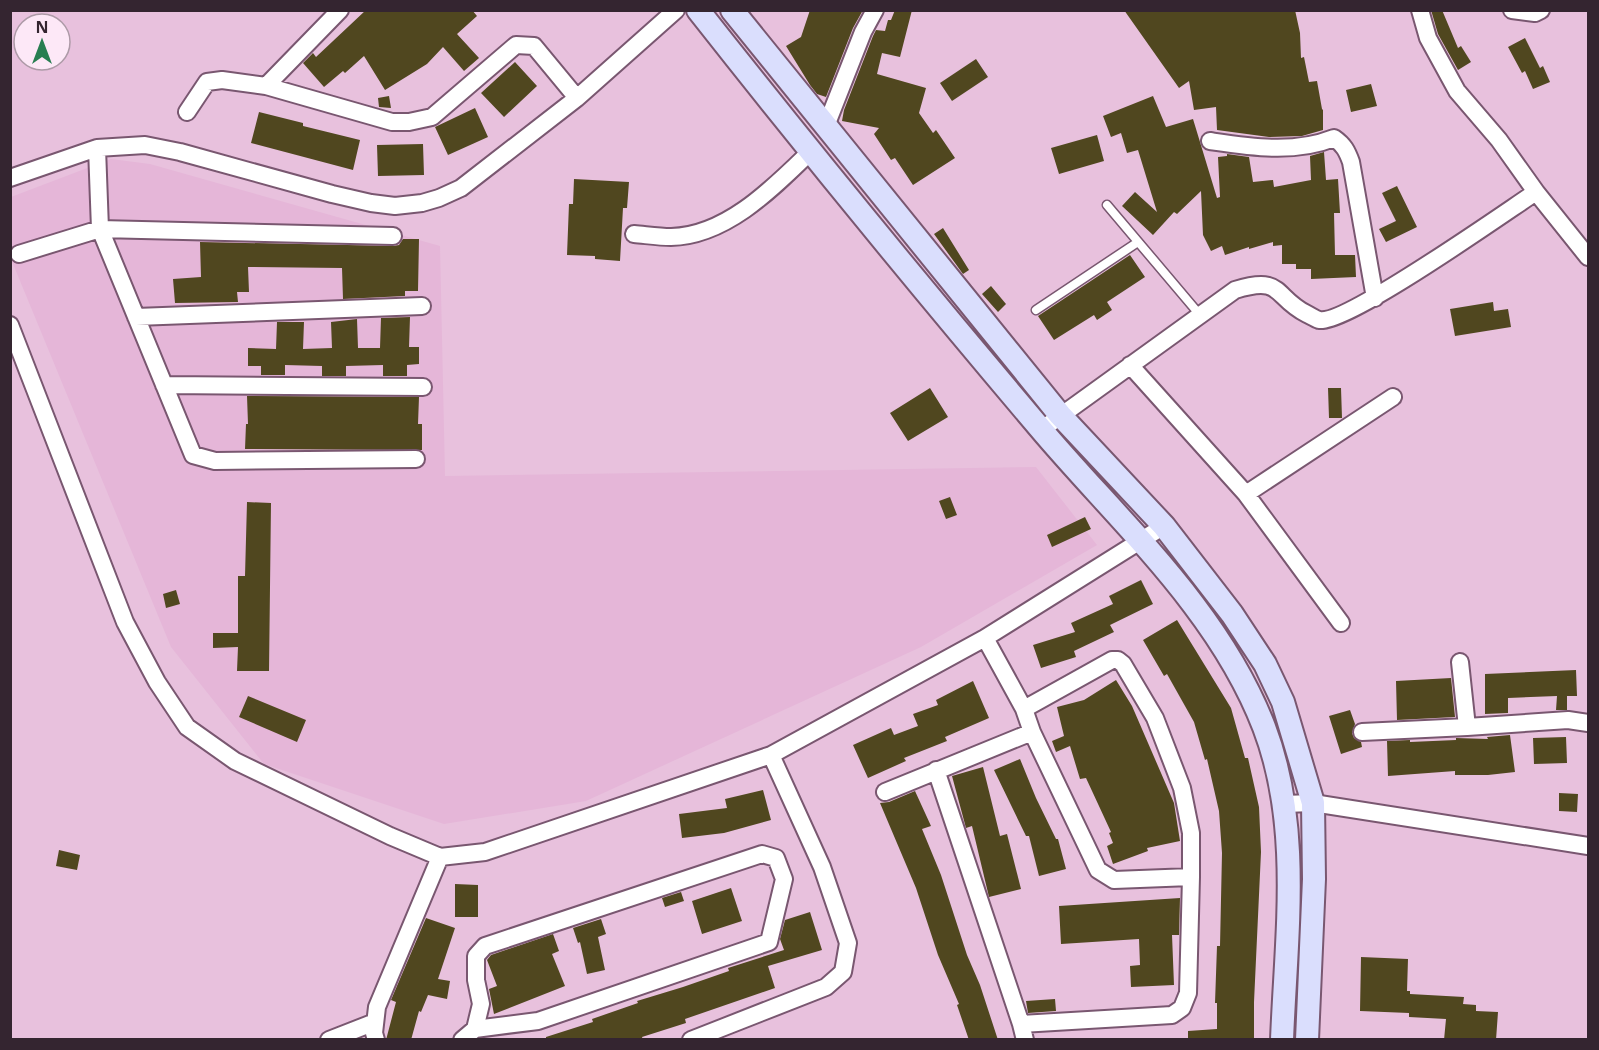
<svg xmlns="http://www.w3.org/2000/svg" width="1599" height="1050" font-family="'Noto Sans',sans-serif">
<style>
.built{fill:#e5b6d8}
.building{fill:#50471f}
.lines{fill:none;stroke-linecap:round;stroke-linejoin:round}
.lane-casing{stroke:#795770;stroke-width:11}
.street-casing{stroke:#795770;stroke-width:20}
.secondary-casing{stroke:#795770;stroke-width:26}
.lane{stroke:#fff;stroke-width:8}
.street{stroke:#fff;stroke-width:16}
.secondary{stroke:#dadefd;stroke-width:22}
</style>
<rect width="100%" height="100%" fill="#e8c1dd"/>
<path class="built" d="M111,159l39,5 290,82 5,230 591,-9 61,78 -176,102 -335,154 -142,23 -180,-60 -93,-117 -160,-388v-62z"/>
<path class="building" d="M366,10h106l5,6 -20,18 22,24 -15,13 -21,-24 -16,17 -42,26 -21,-34 -19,17 -2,-2 -19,16 -21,-24 10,-10 3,4z
M810,10h53l-10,18 -27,69 -9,-3 -7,-9 -24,-39 15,-9z
M895,10h17l-12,47 -18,-4 -5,21 49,14 -7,25 14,20 3,-3 19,28 -42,27 -18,-27 -4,2 -17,-26 5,-6 -37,-7 2,-11 29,-74 3,-6 9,1 3,-11h3z
M1124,10h171l5,23 1,25 3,-1 5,25 8,-1 5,28 1,1v20l-21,6 -33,1 -52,-7 -1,-23 -22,3 -5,-29 -10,7z
M1431,10h11l16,38 3,-2 10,16 -13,8 -20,-36z
M1525,38l15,30 3,-2 7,16 -17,7 -8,-18 -3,2 -14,-26z
M976,59l12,18 -36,24 -12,-18z
M515,62l22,24 -33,31 -23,-24z
M1371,84l6,22 -26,6 -5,-22z
M389,96l2,12 -12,-1 -1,-9z
M1153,96l13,31 27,-8 24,79 3,-1 -2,-40 9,-1v-2l22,3 4,25 20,-2 1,7 37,-7 -1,-24 14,-4 2,28 12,-1 2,34h-6l1,42h20l1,22 -45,2v-10h-15v-5h-14v-19l-9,1v-4l-24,7v-2l-24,8 -3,-9 -11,5 -8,-16 -2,-44 -24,23 -3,-2 -21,23 -31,-29 13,-14 22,20 -19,-62 -11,3 -6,-20 -10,4 -8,-21z
M475,108l13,29 -40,18 -13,-28z
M259,112l44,11v3l57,14 -7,30 -102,-27z
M1097,135l7,26 -45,13 -8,-26z
M423,144l1,31 -46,1 -1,-31z
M574,179l55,3 -2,26h-4l-3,53 -25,-2v-3l-28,-1 2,-51h4z
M1397,186l20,41 -31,15 -7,-13 17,-8 -14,-28z
M943,228l26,42 -6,4 -29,-40z
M403,239h16l-1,52h-13v5l-62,3 -1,-31 -94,-1 1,25h-12l1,10 -63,1 -2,-24 28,-2 -1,-35 193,4 6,-1z
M1130,255l15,22 -38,25 5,8 -15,10 -3,-5 -40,25 -16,-24z
M991,286l15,18 -8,8 -16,-18z
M1493,302l1,9 14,-2 3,18 -56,9 -5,-27z
M410,317l-1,30h10v17l-12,1v11h-24v-11l-37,1v10h-24v-10l-37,-1v10h-24v-9h-13v-18l28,1 1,-27h27l-1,27 29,-1 -1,-26 26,-3 1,29h22l1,-30z
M930,388l18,29 -40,24 -18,-28z
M1328,388h13l1,30h-13z
M247,396l172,1 -1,27h4v26l-177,-1 1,-25h2z
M950,497l7,18 -11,4 -7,-18z
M247,502l24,1 -2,168h-32l1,-24 -25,1v-15h25v-57h7z
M1085,517l6,12 -39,18 -5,-12z
M1141,580l12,24 -43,21 4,7 -40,19 2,6 -35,11 -8,-23 42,-13 -4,-9 42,-19 -4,-8z
M176,590l4,14 -14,4 -3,-14z
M1177,620l54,88 14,50h3l11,49 2,45 -7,150v38h-66v-9l29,-2v-26h-2l2,-57h3l2,-93 -3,-42 -12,-52 -2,1 -11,-38 -27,-48 -3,2 -21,-36z
M1576,670l1,26h-10v14h-11l1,-14 -49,2v15l-23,1v-40z
M1451,678l4,39 -58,3 -1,-39z
M1116,680l16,26 42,97 6,38 -33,7 1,3 -35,13 -6,-18 6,-3 -4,-10 2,-1 -25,-54 -6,1 -10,-33 -14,6 -4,-11 12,-5 -7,-29 27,-7z
M973,681l16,37 -44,19 2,4 -43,17 2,3 -38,17 -15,-33 38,-17 3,7 24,-9 -5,-12 25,-9 -2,-5z
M248,696l58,24 -9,22 -58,-25z
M1350,710l5,14 -3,9 2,5 7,4 1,5 -21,7 -12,-38z
M1510,735l5,37 -27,3h-33v-4l-67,5 -1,-35 23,-1v2l46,-2v-2l32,1 -1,-2z
M1566,737l1,26 -33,1 -1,-26z
M1020,759l16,39 20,41h2l8,30 -27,7 -10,-40h-3l-32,-66z
M983,767l17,69 7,-2 14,55 -32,8 -17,-71 -6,2 -14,-52z
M763,790l8,30 -47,13 -42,5 -3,-24 48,-6 -2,-9z
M915,791l16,35 -9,3 19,46 26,80 13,30 18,55h-29l-12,-35 2,-1 -21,-49 -22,-67 -36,-85 9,-1z
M1559,793l19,1 -1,18 -18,-1z
M59,850l21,5 -3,15 -21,-4z
M455,884l23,1v32h-23z
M731,888l11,33 -40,13 -10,-33z
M681,892l3,9 -19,6 -3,-9z
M1180,898l-1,37h-7l2,50 -43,2 -1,-21 10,-1 -1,-26 -78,5 -2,-38z
M810,912l12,38 -54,16 7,22 -90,31 1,4 -44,14 1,3h-97v-3l47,-15 -1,-3 46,-16 -1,-2 46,-14 46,-16 -1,-3 56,-18 -4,-11 5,-19z
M426,918l29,10 -17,51 12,2 -3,18 -19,-4 -7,17 -2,-1 -8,29h-25l10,-38 -5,-2z
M601,919l5,15 -8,3 7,33 -18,4 -7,-32 -2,1 -5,-15z
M553,934l6,17 -7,3 13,32 -71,28 -5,-25 8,-3 -10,-26 4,-5z
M1361,957l47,2 -1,32h3v3l54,3 -1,7 13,1v6l22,1 -2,28h-52l2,-21 -37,-2v-4l-49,-2z
M1055,999l1,12 -28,2 -2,-12z"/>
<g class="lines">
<defs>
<path id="lane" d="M1107,205l93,110
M1036,310l102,-68"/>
<path id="street" d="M1420,10l8,28 29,53 42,49 37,52
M1512,10l23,3 6,-3
M266,86l74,-76
M187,112l20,-30 15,-2 44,6 126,36h17l23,-5 84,-72 18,1 43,52
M826,126l37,-94 12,-22
M1210,141c41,6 84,13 124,-3 10,7 13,13 17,24l24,136
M97,148l3,81 93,226 22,6 201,-2
M10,178l87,-30 48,-3 35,7 152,42 39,9 24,3 27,-3 17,-5 22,-10 116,-90 99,-88
M634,234c12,1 25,3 37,3 55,-1 102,-49 139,-85
M19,254l81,-25 293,7
M136,317l286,-11
M10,325l115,297 32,60 30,45 48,34 155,75 50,21 45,-5 286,-97 214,-117 179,-112
M1130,365l116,129 95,129
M164,385l259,2
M1041,430l194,-140c49,-15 38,7 72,24 4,2 9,5 12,6 27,5 185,-107 217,-128l52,65
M1246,494l147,-97
M985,638l39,71 8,23 66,138 16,10 77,-3v-44l-9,-45 -27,-70 -32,-54 -5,-4h-6l-88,49
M1460,662l7,65 101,-7 20,3
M1362,732l105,-5
M936,770l85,254 151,-9 10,-7 6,-15 3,-116
M885,792l147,-60
M1284,804l29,-1 275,43
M1021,1024l4,16
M329,1040l46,-18
M376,1040l-2,-7 3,-26 63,-150
M462,1040l13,-11 63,-8 231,-79 15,-63 -8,-21 -14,-4 -277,92 -9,10v24l5,24 -6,25
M691,1040l135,-53 17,-15 5,-29 -26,-76 -51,-112"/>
<path id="secondary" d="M698,10c111,141 225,280 341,417 80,95 179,181 225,300 38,99 22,209 18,313
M732,10l328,405 104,111 68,88 33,50 18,38 30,101 1,76 -7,161"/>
</defs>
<use href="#lane" class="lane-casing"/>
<use href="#street" class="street-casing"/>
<use href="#secondary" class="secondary-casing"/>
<use href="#lane" class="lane"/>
<use href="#street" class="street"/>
<use href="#secondary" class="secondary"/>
</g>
<rect width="1599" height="1050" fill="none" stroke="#342530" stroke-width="24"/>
<g transform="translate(42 42)"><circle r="28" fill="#fde8f7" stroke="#ad9aa7" stroke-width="1.5"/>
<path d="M0-4.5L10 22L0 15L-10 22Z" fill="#287e51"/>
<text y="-9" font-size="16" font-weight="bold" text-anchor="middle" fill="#342530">N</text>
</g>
</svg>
